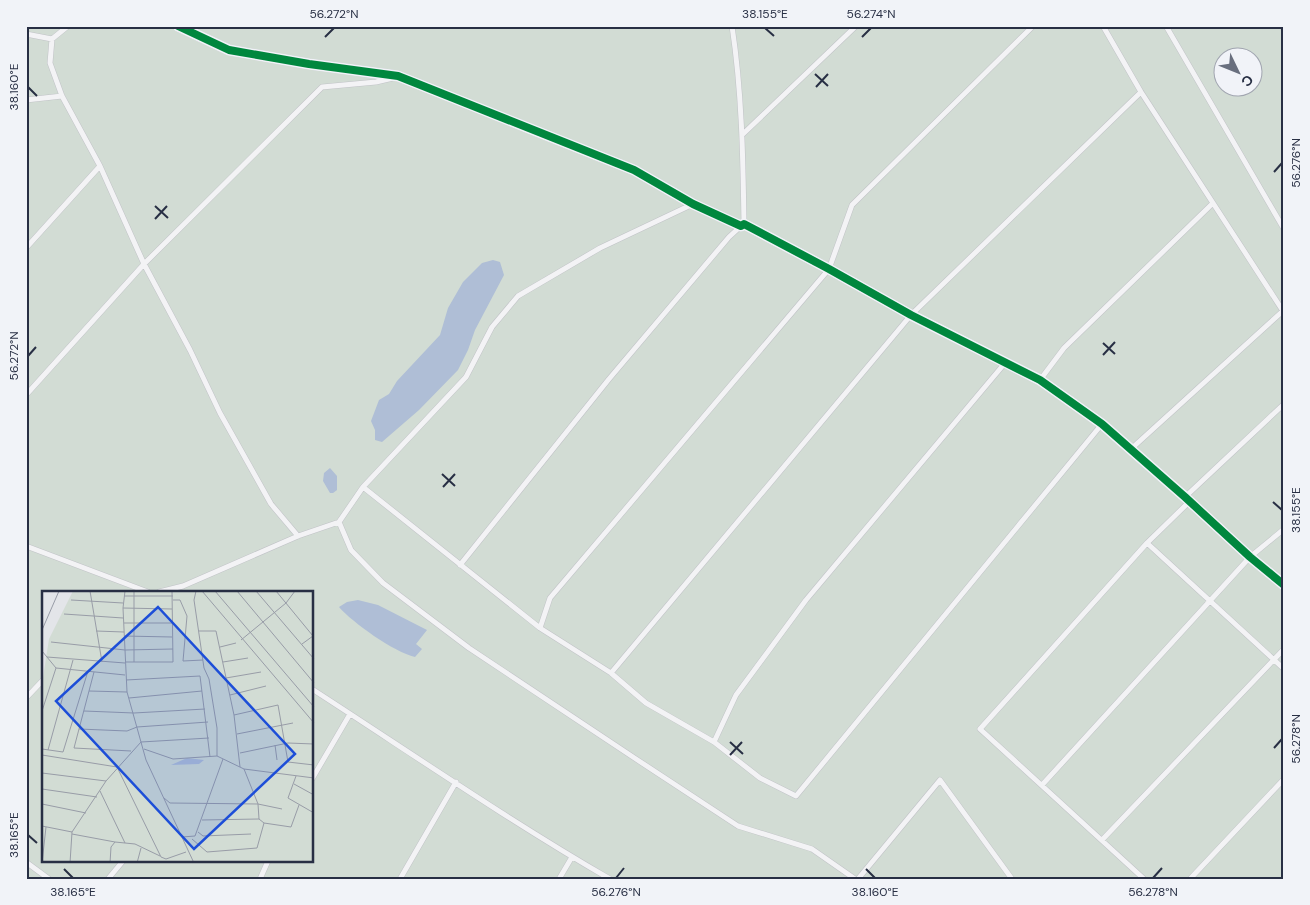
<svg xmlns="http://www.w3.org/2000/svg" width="1310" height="905" font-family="'DM Sans',sans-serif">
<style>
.green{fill:#d2dcd4;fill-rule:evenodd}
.water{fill:#afbed6}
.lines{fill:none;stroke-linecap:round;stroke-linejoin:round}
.lane-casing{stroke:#c1c3c7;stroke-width:6}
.street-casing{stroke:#c1c3c7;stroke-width:11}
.lane{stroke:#f3f3f5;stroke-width:5}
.street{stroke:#f3f3f5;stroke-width:10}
.cycleway-casing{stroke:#f1f3f8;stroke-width:11}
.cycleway{stroke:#00873e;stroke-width:8}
.ticks{fill:none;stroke:#282f44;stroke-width:2}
.inset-road{fill:none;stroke:#989ca7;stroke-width:1}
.view{fill:#1d4ed8;fill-opacity:0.15;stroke:#1d4ed8;stroke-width:2.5}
.inset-edge{fill:none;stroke:#282f44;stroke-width:2.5}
.neatline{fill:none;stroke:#282f44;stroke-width:2}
.ticks-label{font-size:12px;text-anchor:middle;fill:#282f44}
</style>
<rect width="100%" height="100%" fill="#e3e5e9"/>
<path class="green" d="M26,26h1258v853h-1258zM1222,58h30v30h-30zM44,592h268v269h-268z"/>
<path class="water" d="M493,260l7,2 4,13 -29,55 -7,20 -10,20 -39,40 -37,32 -7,-2v-10l-4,-9 8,-21 10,-6 8,-13 43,-46 8,-27 15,-26 19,-19z
M330,468l7,8v14l-4,3h-3l-7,-12 1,-8z
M358,600l20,5 49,25 -11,14 6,5 -7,8c-21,-5 -62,-34 -76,-50l8,-5z"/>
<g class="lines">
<defs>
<path id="lane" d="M68,26l-16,13 -2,24 12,33 38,70 44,98 46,86 30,63 51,91 27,32
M732,26c10,66 11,132 12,198
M1103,26l38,66 142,219
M1166,26l118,203
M1282,26l2,4
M26,34l26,5
M26,100l36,-4
M743,134l113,-108
M26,248l74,-82
M1040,380l24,-32 148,-144
M26,395l118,-131 178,-177 54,-5 17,-4
M1131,449l153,-139
M363,487l177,141 71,45 35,30 68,39 46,36 36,18 306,-372
M1185,497l99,-93
M339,522l12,28 32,33 86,65 167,111 102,67 74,23 43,30
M1147,543l137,126
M26,546l122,46
M460,565l149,-186 120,-142 12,-11
M159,592l24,-6 115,-50 41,-14 24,-35 103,-110 26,-50 26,-31 82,-48 93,-44
M540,628l10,-30 279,-329 23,-64 181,-179
M611,673l300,-358 230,-223
M312,689c99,64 196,131 298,190
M26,698l18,-19
M714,742l22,-47 70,-95 199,-237
M312,779l38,-65
M1042,785l208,-228 34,-28
M1102,840l182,-191
M26,862l23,17
M108,879l15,-18
M260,879l8,-18
M400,879l56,-97
M559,879l13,-22
M858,879l82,-99 72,99
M1144,879l-164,-150 167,-186 43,-42
M1190,879l94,-100"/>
<path id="street" d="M178,26l51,24 80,14 89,12 236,94 59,34 48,22 3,-2 85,45 82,46 129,65 62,44 83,73 65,60 34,28"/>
</defs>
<use href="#lane" class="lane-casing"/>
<use href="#street" class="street-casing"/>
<use href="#lane" class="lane"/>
<use href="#street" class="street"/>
<defs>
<path id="cycleway" d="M178,26l51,24 80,14 89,12 236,94 59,34 48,22 3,-2 85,45 82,46 129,65 62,44 83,73 65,60 34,28"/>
</defs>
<use href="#cycleway" class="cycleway-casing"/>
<use href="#cycleway" class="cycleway"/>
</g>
<path class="ticks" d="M765,28l9,8M325,37l9,-9M862,37l9,-9M815,74l13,12M28,87l9,9M816,87l12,-13M1274,172l8,-9M155,206l13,12M155,219l12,-13M1103,343l12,11M1103,355l12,-13M28,356l8,-9M442,474l13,12M443,487l12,-13M1273,502l9,8M730,742l13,12M1274,748l8,-9M730,755l12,-13M28,835l9,8M64,869l9,9M866,869l9,9M616,878l8,-10M1153,878l9,-10"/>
<g transform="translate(42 591)">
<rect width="271" height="271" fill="#e3e5e9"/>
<path d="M31,0h240v271h-271v-178l7,-45z" fill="#d2dcd4"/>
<path d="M145,167l17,2 -5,4 -28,1z" fill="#afbed6"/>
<path class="inset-road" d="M48,0l12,71M83,0l-2,17 4,84 19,68 48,103M92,0v71M154,0l-2,9 10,68 5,11 8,49v28M160,0l112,132M173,0l99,116M195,0l77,92M214,0l58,68M234,0l37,45 -11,8M82,5h49M29,9l52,3M131,9h7l7,16 -4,45 20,-1M81,17l49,1M22,23l59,4M82,32h48M0,39l17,-39M54,40l28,1M157,40h17l18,84 6,52M82,45l48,1M199,49l45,-37 9,-12M9,51l74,8 48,-1M178,56l16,-4M0,60l14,17 69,7M5,66l78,6M83,71h48l-1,-71M181,71l25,-4M52,81l-20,76 57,3M184,87l35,-6M84,89l74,-4 10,81M47,100l38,1M188,104l36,-9M87,107l73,-7M0,120l14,-43M42,120l50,2 71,-4M192,124l44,-10 10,57 26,3M37,138l48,2 10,-4 71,-5M195,143l56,-11M99,151l68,-4M233,154l2,15M0,158l21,3 25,-81M102,158l29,10 44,-3 27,13 14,35 1,15 5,4 -7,25 -50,4 -15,-13M6,159l25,-90M198,162l48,-10 26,1M0,164l75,12 44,90 5,2 20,-7M202,178l70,9M0,182l64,8M254,185l-8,22 26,15M252,193l20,11M0,198l55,8M58,200l25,52M122,207l6,5 88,1 24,5M0,213l44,9M160,229l57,-1M222,232l27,4 8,-22M0,235l30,6M156,241l5,4 48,-2M30,243l43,8M140,246l13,-1 28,-77M0,272l4,-36M28,272l2,-31 34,-51 35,-39M68,272l1,-16 4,-5 20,2 25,12M95,272l4,-15"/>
<path class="view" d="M116,16l137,147 -101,95 -138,-148z"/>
<rect width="271" height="271" class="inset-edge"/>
</g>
<rect width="1310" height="905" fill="none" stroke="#f1f3f8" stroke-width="55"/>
<g transform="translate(1238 72) rotate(133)"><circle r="24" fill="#f1f3f8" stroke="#a1a5b0"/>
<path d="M0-4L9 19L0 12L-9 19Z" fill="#696f7e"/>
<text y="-8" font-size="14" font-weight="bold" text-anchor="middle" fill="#282f44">С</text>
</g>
<rect x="28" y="28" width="1254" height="850" class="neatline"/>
<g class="ticks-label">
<text x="334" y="18">56.272°N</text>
<text x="765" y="18">38.155°E</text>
<text x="871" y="18">56.274°N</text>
<text transform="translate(14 87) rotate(-90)" y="4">38.160°E</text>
<text transform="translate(1296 163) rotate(-90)" y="4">56.276°N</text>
<text transform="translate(14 356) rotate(-90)" y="4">56.272°N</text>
<text transform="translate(1296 510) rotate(-90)" y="4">38.155°E</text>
<text transform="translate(1296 739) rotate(-90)" y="4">56.278°N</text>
<text transform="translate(14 835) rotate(-90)" y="4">38.165°E</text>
<text x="73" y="896">38.165°E</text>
<text x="616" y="896">56.276°N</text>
<text x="875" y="896">38.160°E</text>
<text x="1153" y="896">56.278°N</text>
</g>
</svg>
